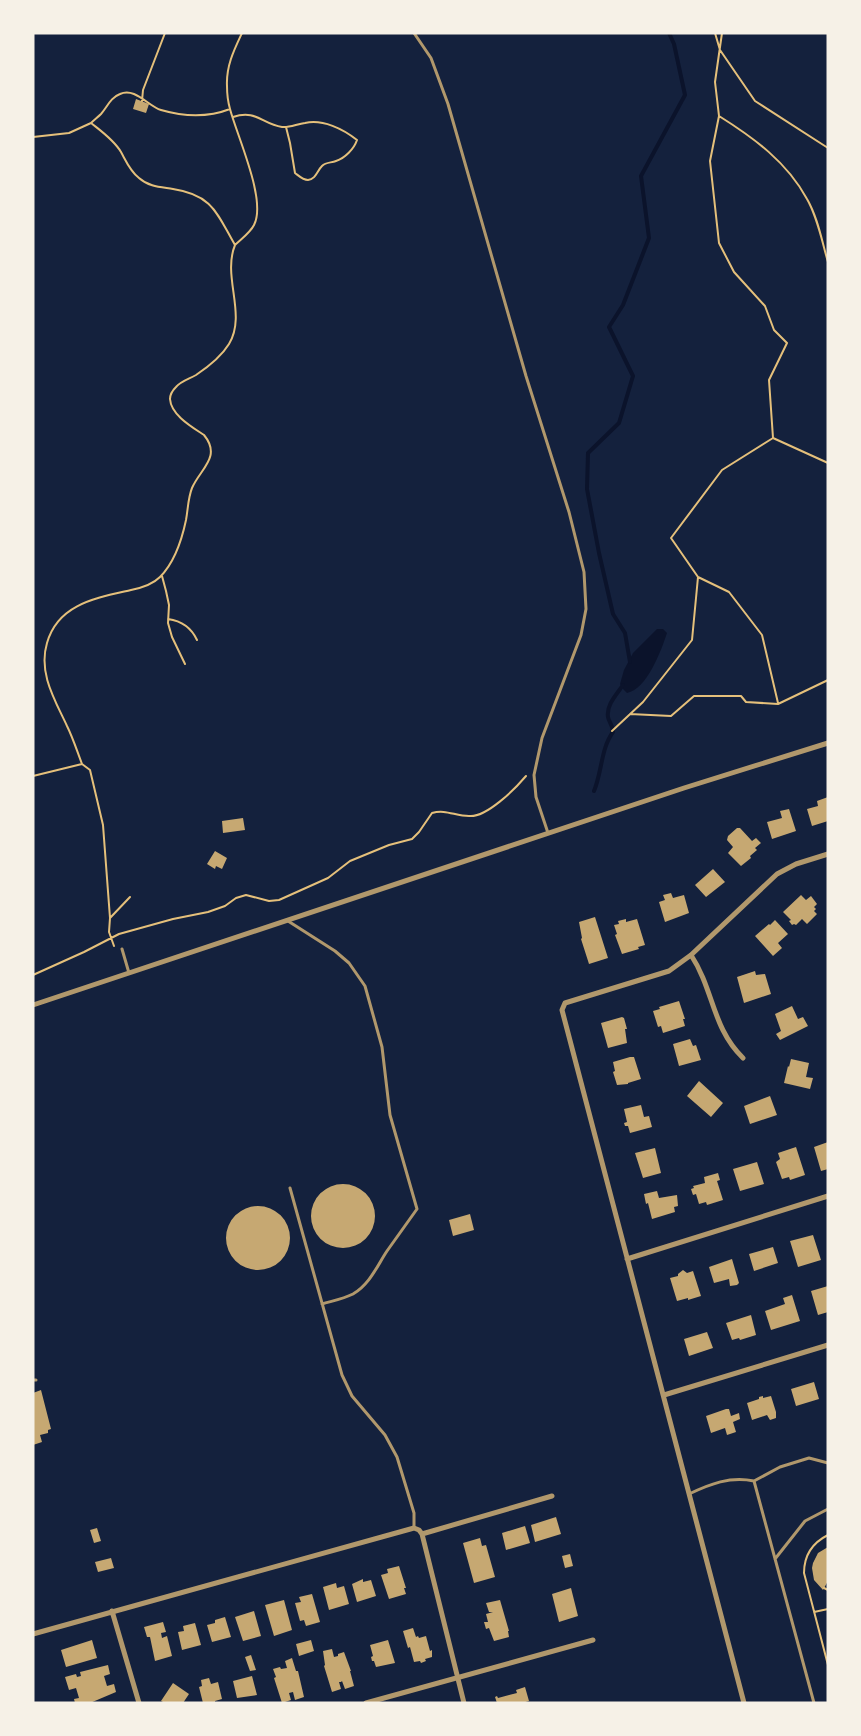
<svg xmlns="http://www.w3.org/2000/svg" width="861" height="1736" font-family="Overpass,sans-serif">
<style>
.water{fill:#0b132b}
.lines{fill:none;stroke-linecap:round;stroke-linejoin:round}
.stream{stroke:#0b132b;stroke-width:4}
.building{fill:#c6a872}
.path{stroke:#e5c07b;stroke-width:2}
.service{stroke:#b1986c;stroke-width:3}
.minor{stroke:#b1986c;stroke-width:5}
</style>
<rect width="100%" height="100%" fill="#14213d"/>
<path class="water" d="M657,629h6l4,4c-6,18 -20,56 -40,60l-4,-4 -3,-5 4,-14 9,-17z"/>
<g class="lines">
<path class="stream" d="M630,662l-5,-29 -12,-19 -14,-61 -12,-64 1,-36 31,-30 14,-47 -24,-49 14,-22 26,-67 -8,-62 44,-81 -11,-51 -5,-11
M594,791c8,-19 7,-43 19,-59 0,-7 -4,-9 -5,-15 -2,-12 9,-23 15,-32"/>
</g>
<path class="building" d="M136,99l13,5 -3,9 -13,-4z
M828,797v24l-16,5 -5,-17 11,-3 -1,-5z
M789,809l7,22 -24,8 -5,-17 15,-4 -2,-7z
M243,818l2,12 -22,3 -1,-12z
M737,828h3l12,13 4,-3 5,5 -6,5 2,2 -7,6 1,2 -10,8 -13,-13 5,-6 -6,-7 1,-4z
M215,851l12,7 -5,11 -6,-3 -1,3 -8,-5z
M713,869l12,13 -19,15 -11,-12z
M671,893l2,5 11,-3 5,18 -24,9 -6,-20 6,-2 -2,-5z
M801,895l5,5 5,-4 6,8 -3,3 2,2 -2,2 3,3 -10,10 -5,-5 -6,6 -2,-1 -2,1 -3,-4 2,-1 -8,-8z
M595,917l13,41 -19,6 -8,-25 1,-1 -3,-16z
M626,919v3l11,-3 8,26 -7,2 1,2 -17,5 -7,-19 2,-1 -3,-9 5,-1 -1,-3z
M775,920l13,14 -10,9 4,5 -9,8 -18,-20 14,-12 1,1z
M755,971l1,4 9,-1 6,20 -27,9 -7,-26z
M679,1001l6,18h-2l2,7 -22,7 -2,-7 -3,1 -5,-16 7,-2 -1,-2z
M792,1006l6,13 5,-2 5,9 -28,14 -4,-6 5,-3 -6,-17z
M622,1017l2,1 3,11h-2l2,14 -19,5 -7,-25z
M690,1039l3,7 3,-1 5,15 -22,6 -6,-22z
M630,1057h4l7,22 -13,4v1l-11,1 -4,-13 2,-1 -2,-9z
M791,1059l18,4 -3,14 7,1 -3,11 -26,-6 4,-17 1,1z
M699,1081l24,22 -12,14 -24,-21z
M770,1096l7,19 -27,9 -6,-18z
M641,1105l3,12 5,-1 3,11 -22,6 -2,-7h-3l-1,-3 3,-1 -3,-13z
M828,1142v27l-7,2 -7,-24z
M796,1147l9,28 -15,5 -1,-3 -7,2 -6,-17 4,-3 -2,-6z
M655,1148l6,25 -18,5 -8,-25z
M757,1162l7,22 -24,7 -7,-22z
M718,1173l2,7 -3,1 6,19 -16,5 -1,-3 -7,2 -3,-10 -3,1 -2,-6 3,-1 -1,-2 12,-3 -1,-6z
M311 1216a32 32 0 1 1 64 0a32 32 0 1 1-64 0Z
M657,1191l2,7 18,-3 1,11 -4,1 1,5 -23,7 -4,-16 -2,1 -2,-10z
M226 1238a32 32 0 1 1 64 0a32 32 0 1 1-64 0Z
M470,1214l4,16 -21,6 -4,-16z
M813,1235l8,25 -23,7 -8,-26z
M773,1247l5,16 -24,8 -5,-17z
M732,1259l7,24 -2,2 -7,1 -1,-7 -15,4 -5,-16z
M683,1270l4,3 6,-2 8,25 -13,4v-2l-11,3 -7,-23 8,-2v-2z
M828,1286v26l-10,3 -7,-24z
M792,1295l8,26 -29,9 -6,-19 20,-7 -2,-6z
M751,1315l5,20 -16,5 -1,-2 -7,2 -6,-17z
M707,1332l6,16 -24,8 -5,-17z
M814,1382l5,17 -23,7 -5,-17z
M41,1390l10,39 -3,1v3l-8,2 2,7 -9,3v-52z
M763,1396v2l8,-2 5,16v6l-6,2 -3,-5 -15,5 -5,-17 12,-4v-2z
M726,1409h3l2,7 8,-3 1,6 -7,3 3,10 -9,3 -2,-7 -14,5 -5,-17z
M556,1517l5,17 -26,8 -4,-17z
M525,1526l5,17 -24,7 -4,-17z
M97,1528l4,13 -7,2 -4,-13z
M480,1538l2,8 4,-1 9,32 -21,6 -11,-40z
M828,1547v34l-5,9 -9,-10 -2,-12 1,-5 5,-10z
M570,1554l3,12 -8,2 -3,-12z
M111,1558l3,10 -16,4 -3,-10z
M399,1566l7,22h-2l2,6 -17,5 -8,-24 7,-2 -1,-4z
M363,1579v3l8,-2 5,16 -19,6 -5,-18z
M336,1583l1,5 7,-2 5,18 -20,6 -6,-23z
M571,1588l7,28 -19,6 -7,-28z
M312,1594l8,28 -14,4 -2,-6 -4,1 -5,-18 6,-1 -2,-5z
M284,1600l8,30 -18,6 -9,-31z
M500,1600l9,31h-1l1,6 -15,4 -5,-13 -3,1 -2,-7h4l-2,-8 7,-2h-4l-3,-9z
M254,1611l7,25 -18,5 -8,-24z
M225,1617l6,20 -19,5 -5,-17 8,-2v-3z
M163,1622l3,10 -5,1 1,5 5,-2 5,20 -17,5 -5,-24h-3l-3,-10z
M195,1623l6,22 -19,5 -4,-18 6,-1 -1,-5z
M413,1628l3,9 2,-1 1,2 7,-2 4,15 2,-1v7l-7,2 1,2 -5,2 -1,-2 -6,1 -4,-15 -2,1 -5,-17z
M92,1640l5,18 -31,9 -5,-17z
M311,1640l3,11 -15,5 -3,-12z
M388,1640l7,23 -19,4 -2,-6h-2l-1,-4 2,-1 -3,-11z
M332,1649l2,8 4,-1v-2l6,-2 7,19h-1l4,15 -9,3 -3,-8 -1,1h-2l2,7 -9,3 -8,-26 1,-1 -2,-14z
M251,1655l5,15 -6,1 -5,-14z
M292,1658l4,13h2l6,26 -9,3 -2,-8 -4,1 2,7 -9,3 -8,-25 2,-1 -3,-8 7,-2 1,2 6,-1 -2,-7z
M108,1665l2,9 -6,2 3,10 7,-2 2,8 -26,11h-15l-1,-4 5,-1 -3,-10 -7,2 -4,-13 11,-3 1,3 4,-1 -1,-4z
M252,1676l5,19 -20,3 -4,-17z
M209,1678l2,6 7,-2 4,17 -7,2v2h-12l-4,-16 3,-1 -1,-6z
M173,1683l16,11 -6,9h-18l-4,-2z
M525,1687l4,14 -7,2h-25l-2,-6 2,-1 1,2 19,-5 -1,-3z"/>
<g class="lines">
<path class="path" d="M715,33l5,17 35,51 73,47
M722,33l-7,49 4,34 -9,45 9,82 15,29 31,34 9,24 13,13 -18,37 4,58 55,25
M142,101l1,-11 22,-57
M719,116c35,22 68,46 88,83 11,19 15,43 21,63
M233,117c23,-8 29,7 49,10 7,1 15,-3 23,-4 18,-4 38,6 52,17 -3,9 -12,18 -21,21 -5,2 -10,1 -14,5 -5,5 -6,13 -14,14 -5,0 -9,-4 -13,-7l-5,-30 -4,-16
M91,123c3,-3 7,-6 10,-9 7,-8 9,-16 19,-20 15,-7 28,12 41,16 24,7 46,8 69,-1
M33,137l36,-4 22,-10c10,8 23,17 30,29 5,9 9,19 18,26 10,9 22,9 34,11 40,6 44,25 62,56 -13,32 12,69 -6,99 -8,13 -21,23 -33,31 -7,4 -15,6 -20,12 -3,3 -6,7 -6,12 1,16 22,28 34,36 18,22 -4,34 -12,53 -4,10 -4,21 -6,32 -4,19 -12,43 -26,57 -8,8 -19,11 -29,13 -35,8 -73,14 -84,53 -9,30 8,57 20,83 6,12 10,25 15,38
M235,245c6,-6 15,-12 19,-20 13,-25 -17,-89 -24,-116 -2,-7 -3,-16 -3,-23 -1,-20 7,-36 15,-53
M162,576l4,15 3,14 -1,18 4,14 13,27
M698,577l31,15 33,43 16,68
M168,619c14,2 23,8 29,21
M630,714l41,2 23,-20h47l5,6 32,2 50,-24
M612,731l31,-29 49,-62 6,-63 -27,-39 51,-68 51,-32
M82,764l8,6 13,55 7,93
M33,776l49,-12
M114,946l-5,-14 1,-14 20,-21
M33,975l51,-23 35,-18 54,-15 35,-7 17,-6 11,-8 10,-3 23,6 10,-1 49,-22 22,-17 39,-16 23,-6 7,-7 13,-19c14,-4 23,3 37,3 17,2 46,-27 57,-40
M828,1535c-16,8 -24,20 -24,38l24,92
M824,1588l4,2
M814,1612l14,-3"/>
<path class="service" d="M414,33l17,25 17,46 78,272 43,136 15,60 2,37 -5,26 -39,103 -8,37 2,22 12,36
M288,921l47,30 14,12 16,23 17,61 8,68 27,94c-10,14 -20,28 -30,42 -10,15 -17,33 -34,43 -10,5 -21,7 -31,10
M122,949l7,24
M290,1188l52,187 10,21 33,39 12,22 17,56v15
M33,1380h3
M754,1481l26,-14 29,-9 19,5
M689,1494c21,-10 41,-18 65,-13l60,222
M775,1559l30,-38 23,-12"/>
<path class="minor" d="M691,955c23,35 21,73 52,103
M33,1005l651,-217 144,-45
M627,1259l201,-63
M664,1395l164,-50
M422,1534l130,-38
M112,1611l27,92
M33,1634l381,-106 5,2 3,4 42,169
M366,1703l227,-63
M744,1703l-182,-693 3,-7 104,-32 22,-16 86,-81 19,-10 32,-10"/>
</g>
<rect width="861" height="1736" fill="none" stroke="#f6f1e7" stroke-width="69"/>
</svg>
